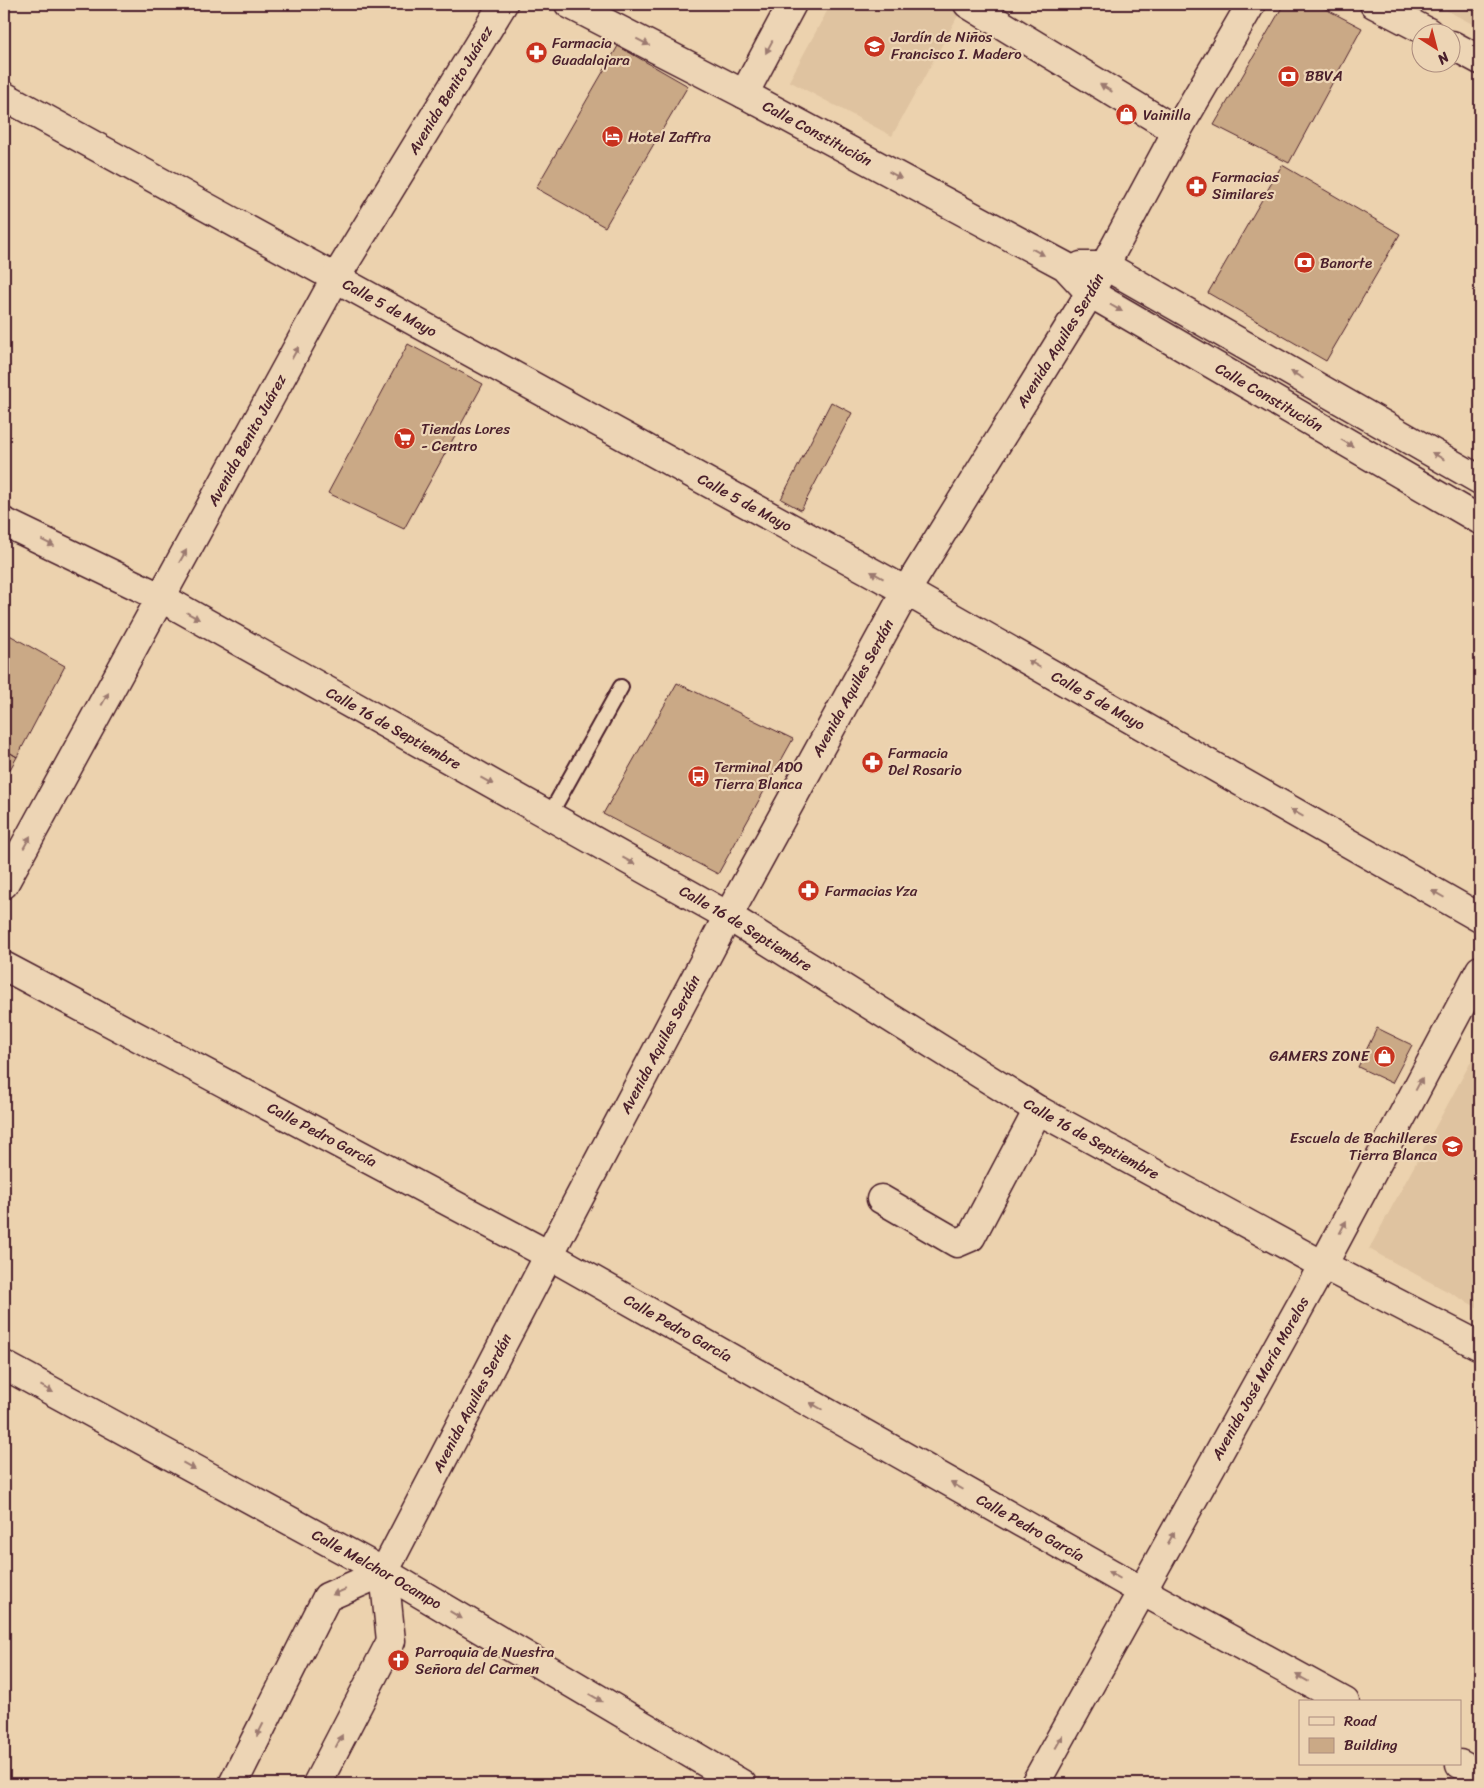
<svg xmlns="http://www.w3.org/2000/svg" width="1484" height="1788" font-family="Sriracha,sans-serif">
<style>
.built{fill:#dfc3a0}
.building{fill:#caa986;stroke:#4a1f2b}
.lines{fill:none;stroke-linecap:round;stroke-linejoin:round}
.service-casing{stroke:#4a1f2b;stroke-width:18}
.minor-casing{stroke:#4a1f2b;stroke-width:31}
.tertiary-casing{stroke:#4a1f2b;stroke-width:31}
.service{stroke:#edd5b5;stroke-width:14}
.minor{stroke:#edd5b5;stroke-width:28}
.tertiary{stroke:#edd5b5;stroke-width:28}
.oneway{fill:#9c7a70}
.labels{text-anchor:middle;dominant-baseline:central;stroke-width:4.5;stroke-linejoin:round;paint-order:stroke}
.poi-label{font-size:15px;fill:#4a1f2b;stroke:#edd5b5;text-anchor:start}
.street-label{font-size:15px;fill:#4a1f2b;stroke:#edd5b5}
</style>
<rect width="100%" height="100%" fill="#ecd2ae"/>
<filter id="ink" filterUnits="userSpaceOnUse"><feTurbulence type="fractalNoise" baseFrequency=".02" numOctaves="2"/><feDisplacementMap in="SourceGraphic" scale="10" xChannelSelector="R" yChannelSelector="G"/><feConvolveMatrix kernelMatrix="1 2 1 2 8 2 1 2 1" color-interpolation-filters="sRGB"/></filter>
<g filter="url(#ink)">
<path class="built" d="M831,4h114l15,8 -68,124 -103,-55z
M1434,4h46v24l-36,-19z
M1480,1045v264l-111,-60z"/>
<path class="building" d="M1284,4h32l46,24 -73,135 -75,-38z
M1465,4h15v7z
M618,46l70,40 -83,141 -69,-39z
M1282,165l118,69 -74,127 -118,-68z
M408,344l75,40 -79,145 -76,-36z
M831,402l21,11 -51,97 -20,-11z
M4,632l61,34 -48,91 -13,-8z
M677,683l116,56 -75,135 -115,-60z
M4,749l13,8 -13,23z
M1377,1028l35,17 -20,38 -34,-16z"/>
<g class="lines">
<defs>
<path id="service" d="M549,816l72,-129"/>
<g id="minor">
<path id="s1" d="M569,4l175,90 321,172 25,27 390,227"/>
<path d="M968,4l209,127"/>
<path d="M1374,4l54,28"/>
<path d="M1452,45l28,15"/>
<path d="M744,94l48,-90"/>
<path id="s2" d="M4,96l902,495 574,327"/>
<path d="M1081,266h25l374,214"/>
<path id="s3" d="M4,522l156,75 568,319 310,194 285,155 157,81"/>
<path id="s4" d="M4,884l331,-605 168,-275"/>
<path id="s5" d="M4,966l545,289 593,336 203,111"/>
<path d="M881,1199l76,44 14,-6 67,-127"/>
<path id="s6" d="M4,1365l380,207 358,212"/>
<path d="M1460,1764l20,11"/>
<path id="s7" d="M1035,1784l288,-519 157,-295"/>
</g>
<g id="tertiary">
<path d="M233,1784l94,-187 57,-25"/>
<path id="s8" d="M317,1784l74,-143 -7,-69 165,-317 179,-339 178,-325 184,-298 87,-162 74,-127"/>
</g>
</defs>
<use href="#service" class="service-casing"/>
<use href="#minor" class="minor-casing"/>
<use href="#tertiary" class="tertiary-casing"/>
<use href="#service" class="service"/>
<use href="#minor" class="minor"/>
<use href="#tertiary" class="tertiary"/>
</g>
<defs><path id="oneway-solid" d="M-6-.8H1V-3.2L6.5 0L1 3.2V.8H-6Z" transform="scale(1.25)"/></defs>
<g class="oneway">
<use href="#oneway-solid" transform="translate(643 42) rotate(27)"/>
<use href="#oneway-solid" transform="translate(769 47) rotate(118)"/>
<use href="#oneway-solid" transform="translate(1106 88) rotate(-149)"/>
<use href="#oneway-solid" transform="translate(895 175) rotate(28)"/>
<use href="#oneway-solid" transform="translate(1038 252) rotate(28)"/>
<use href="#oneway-solid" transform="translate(1116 308) rotate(30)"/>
<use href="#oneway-solid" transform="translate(295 353) rotate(-61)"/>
<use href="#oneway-solid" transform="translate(1297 375) rotate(-150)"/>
<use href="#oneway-solid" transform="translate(1347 443) rotate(30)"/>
<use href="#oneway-solid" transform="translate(1438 456) rotate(-150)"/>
<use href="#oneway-solid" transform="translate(48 543) rotate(26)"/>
<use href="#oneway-solid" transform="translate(183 556) rotate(-61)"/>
<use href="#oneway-solid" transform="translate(877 575) rotate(-151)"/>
<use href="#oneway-solid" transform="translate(193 616) rotate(29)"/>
<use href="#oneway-solid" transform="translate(1034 664) rotate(-150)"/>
<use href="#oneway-solid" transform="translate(105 699) rotate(-61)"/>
<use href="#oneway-solid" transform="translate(487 781) rotate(29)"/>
<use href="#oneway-solid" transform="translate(1297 813) rotate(-150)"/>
<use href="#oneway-solid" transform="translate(27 842) rotate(-61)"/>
<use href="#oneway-solid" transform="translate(629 861) rotate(29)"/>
<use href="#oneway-solid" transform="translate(1438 894) rotate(-150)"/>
<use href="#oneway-solid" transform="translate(1419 1084) rotate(-62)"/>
<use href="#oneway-solid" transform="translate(1343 1227) rotate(-62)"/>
<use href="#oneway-solid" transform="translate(47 1389) rotate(29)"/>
<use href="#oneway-solid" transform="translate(816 1406) rotate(-150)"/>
<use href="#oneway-solid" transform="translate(189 1466) rotate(29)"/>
<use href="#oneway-solid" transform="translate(957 1486) rotate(-150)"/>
<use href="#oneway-solid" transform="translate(1171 1538) rotate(-61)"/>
<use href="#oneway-solid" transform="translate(1114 1575) rotate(-150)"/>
<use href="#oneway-solid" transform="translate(339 1592) rotate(157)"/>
<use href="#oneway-solid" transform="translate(456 1615) rotate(31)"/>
<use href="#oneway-solid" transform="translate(1302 1678) rotate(-151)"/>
<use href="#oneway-solid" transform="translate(596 1698) rotate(31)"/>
<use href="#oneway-solid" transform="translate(260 1730) rotate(117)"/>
<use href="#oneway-solid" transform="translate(339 1741) rotate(-62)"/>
<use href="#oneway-solid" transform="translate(1059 1742) rotate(-61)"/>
</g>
</g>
<defs>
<symbol id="school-disc" viewBox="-11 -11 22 22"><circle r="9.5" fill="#c8321e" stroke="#edd5b5"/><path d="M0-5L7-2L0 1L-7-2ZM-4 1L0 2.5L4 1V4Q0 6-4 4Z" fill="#fff"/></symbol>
<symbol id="pharmacy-disc" viewBox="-11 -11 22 22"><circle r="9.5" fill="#c8321e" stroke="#edd5b5"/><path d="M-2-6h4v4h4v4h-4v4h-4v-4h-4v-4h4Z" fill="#fff"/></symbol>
<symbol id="bank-disc" viewBox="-11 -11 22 22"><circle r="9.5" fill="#c8321e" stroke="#edd5b5"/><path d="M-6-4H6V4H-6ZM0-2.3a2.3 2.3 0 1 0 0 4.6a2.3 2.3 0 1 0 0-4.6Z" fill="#fff"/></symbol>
<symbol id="shop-disc" viewBox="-11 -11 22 22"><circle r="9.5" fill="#c8321e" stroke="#edd5b5"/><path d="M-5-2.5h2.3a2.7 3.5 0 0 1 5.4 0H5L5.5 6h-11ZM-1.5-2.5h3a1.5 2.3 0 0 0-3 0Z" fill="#fff"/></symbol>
<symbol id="hotel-disc" viewBox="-11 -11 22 22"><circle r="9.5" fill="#c8321e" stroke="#edd5b5"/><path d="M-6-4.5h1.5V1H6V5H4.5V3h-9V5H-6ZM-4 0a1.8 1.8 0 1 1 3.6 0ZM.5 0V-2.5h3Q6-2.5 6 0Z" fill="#fff"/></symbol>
<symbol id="supermarket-disc" viewBox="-11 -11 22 22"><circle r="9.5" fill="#c8321e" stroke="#edd5b5"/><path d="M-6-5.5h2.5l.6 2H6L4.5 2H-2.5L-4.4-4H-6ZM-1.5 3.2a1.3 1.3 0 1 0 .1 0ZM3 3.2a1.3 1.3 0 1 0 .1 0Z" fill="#fff"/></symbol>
<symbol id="bus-disc" viewBox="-11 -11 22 22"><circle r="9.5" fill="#c8321e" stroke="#edd5b5"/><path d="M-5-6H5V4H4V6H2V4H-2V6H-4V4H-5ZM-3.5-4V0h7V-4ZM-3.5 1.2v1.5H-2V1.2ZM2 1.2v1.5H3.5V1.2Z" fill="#fff"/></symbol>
<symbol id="church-disc" viewBox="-11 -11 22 22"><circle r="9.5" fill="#c8321e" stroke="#edd5b5"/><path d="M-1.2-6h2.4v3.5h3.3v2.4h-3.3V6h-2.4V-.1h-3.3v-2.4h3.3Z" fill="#fff"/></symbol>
</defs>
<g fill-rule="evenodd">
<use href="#school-disc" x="862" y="34" width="25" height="25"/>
<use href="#pharmacy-disc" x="524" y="40" width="25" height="25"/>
<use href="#bank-disc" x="1276" y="64" width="25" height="25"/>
<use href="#shop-disc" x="1114" y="102" width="25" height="25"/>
<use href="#hotel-disc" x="600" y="124" width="25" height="25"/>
<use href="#pharmacy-disc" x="1184" y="174" width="25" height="25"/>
<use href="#bank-disc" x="1292" y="250" width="25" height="25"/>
<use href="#supermarket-disc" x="392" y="426" width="25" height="25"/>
<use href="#pharmacy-disc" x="860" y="750" width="25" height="25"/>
<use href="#bus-disc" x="686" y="764" width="25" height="25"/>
<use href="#pharmacy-disc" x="796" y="878" width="25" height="25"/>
<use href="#shop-disc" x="1372" y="1044" width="25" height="25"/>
<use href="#school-disc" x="1440" y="1134" width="25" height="25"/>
<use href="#church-disc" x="386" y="1648" width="25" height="25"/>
</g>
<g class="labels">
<g class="poi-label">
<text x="891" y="37">Jardín de Niños<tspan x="891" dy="17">Francisco I. Madero</tspan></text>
<text x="552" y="43">Farmacia<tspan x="552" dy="17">Guadalajara</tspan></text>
<text x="1305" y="76">BBVA</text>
<text x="1143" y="115">Vainilla</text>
<text x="628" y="137">Hotel Zaffra</text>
<text x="1212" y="177">Farmacias<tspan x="1212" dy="17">Similares</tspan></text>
<text x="1320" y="263">Banorte</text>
<text x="421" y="429">Tiendas Lores<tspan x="421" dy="17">- Centro</tspan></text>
<text x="888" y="753">Farmacia<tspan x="888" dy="17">Del Rosario</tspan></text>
<text x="714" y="767">Terminal ADO<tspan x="714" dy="17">Tierra Blanca</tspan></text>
<text x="825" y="891">Farmacias Yza</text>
<text x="1369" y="1056" text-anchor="end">GAMERS ZONE</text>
<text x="1437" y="1138" text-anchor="end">Escuela de Bachilleres<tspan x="1437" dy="17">Tierra Blanca</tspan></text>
<text x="415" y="1652">Parroquia de Nuestra<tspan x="415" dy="17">Señora del Carmen</tspan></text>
</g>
<g class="street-label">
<text stroke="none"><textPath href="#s4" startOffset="911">Avenida Benito Juárez</textPath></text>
<text stroke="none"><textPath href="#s1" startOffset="280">Calle Constitución</textPath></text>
<text stroke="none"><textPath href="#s2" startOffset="440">Calle 5 de Mayo</textPath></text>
<text stroke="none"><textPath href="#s8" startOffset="1636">Avenida Aquiles Serdán</textPath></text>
<text stroke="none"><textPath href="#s1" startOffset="805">Calle Constitución</textPath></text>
<text stroke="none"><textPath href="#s4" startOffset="506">Avenida Benito Juárez</textPath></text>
<text stroke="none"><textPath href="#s2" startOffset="845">Calle 5 de Mayo</textPath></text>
<text stroke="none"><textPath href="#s8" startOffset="1231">Avenida Aquiles Serdán</textPath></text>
<text stroke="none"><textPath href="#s2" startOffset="1250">Calle 5 de Mayo</textPath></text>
<text stroke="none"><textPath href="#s3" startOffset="441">Calle 16 de Septiembre</textPath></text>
<text stroke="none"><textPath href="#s3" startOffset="846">Calle 16 de Septiembre</textPath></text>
<text stroke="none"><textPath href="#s8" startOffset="826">Avenida Aquiles Serdán</textPath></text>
<text stroke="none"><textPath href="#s5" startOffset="360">Calle Pedro García</textPath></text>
<text stroke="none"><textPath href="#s3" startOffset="1251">Calle 16 de Septiembre</textPath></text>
<text stroke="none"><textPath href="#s5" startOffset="765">Calle Pedro García</textPath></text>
<text stroke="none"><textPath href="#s7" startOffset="464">Avenida José María Morelos</textPath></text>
<text stroke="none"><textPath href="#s8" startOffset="421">Avenida Aquiles Serdán</textPath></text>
<text stroke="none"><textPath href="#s5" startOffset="1170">Calle Pedro García</textPath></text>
<text stroke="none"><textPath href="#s6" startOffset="425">Calle Melchor Ocampo</textPath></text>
</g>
</g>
<rect width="1484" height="1788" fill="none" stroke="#edd5b5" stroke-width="20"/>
<rect x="10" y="10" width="1464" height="1768" fill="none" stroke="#4a1f2b" stroke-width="2" filter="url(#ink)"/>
<rect x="1299" y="1700" width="162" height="65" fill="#edd5b5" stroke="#ac8c7e"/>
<rect x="1309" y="1717" width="25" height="8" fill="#edd5b5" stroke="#ac8c7e"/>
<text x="1344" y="1726" font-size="15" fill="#4a1f2b">Road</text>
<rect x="1309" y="1738" width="25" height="15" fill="#caa986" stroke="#ac8c7e"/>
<text x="1344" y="1750" font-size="15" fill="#4a1f2b">Building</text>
<g transform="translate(1436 48) rotate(144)"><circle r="24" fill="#edd5b5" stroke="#ac8c7e"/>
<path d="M0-4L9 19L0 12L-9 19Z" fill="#c8321e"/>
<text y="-8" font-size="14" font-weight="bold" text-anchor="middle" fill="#4a1f2b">N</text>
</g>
</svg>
